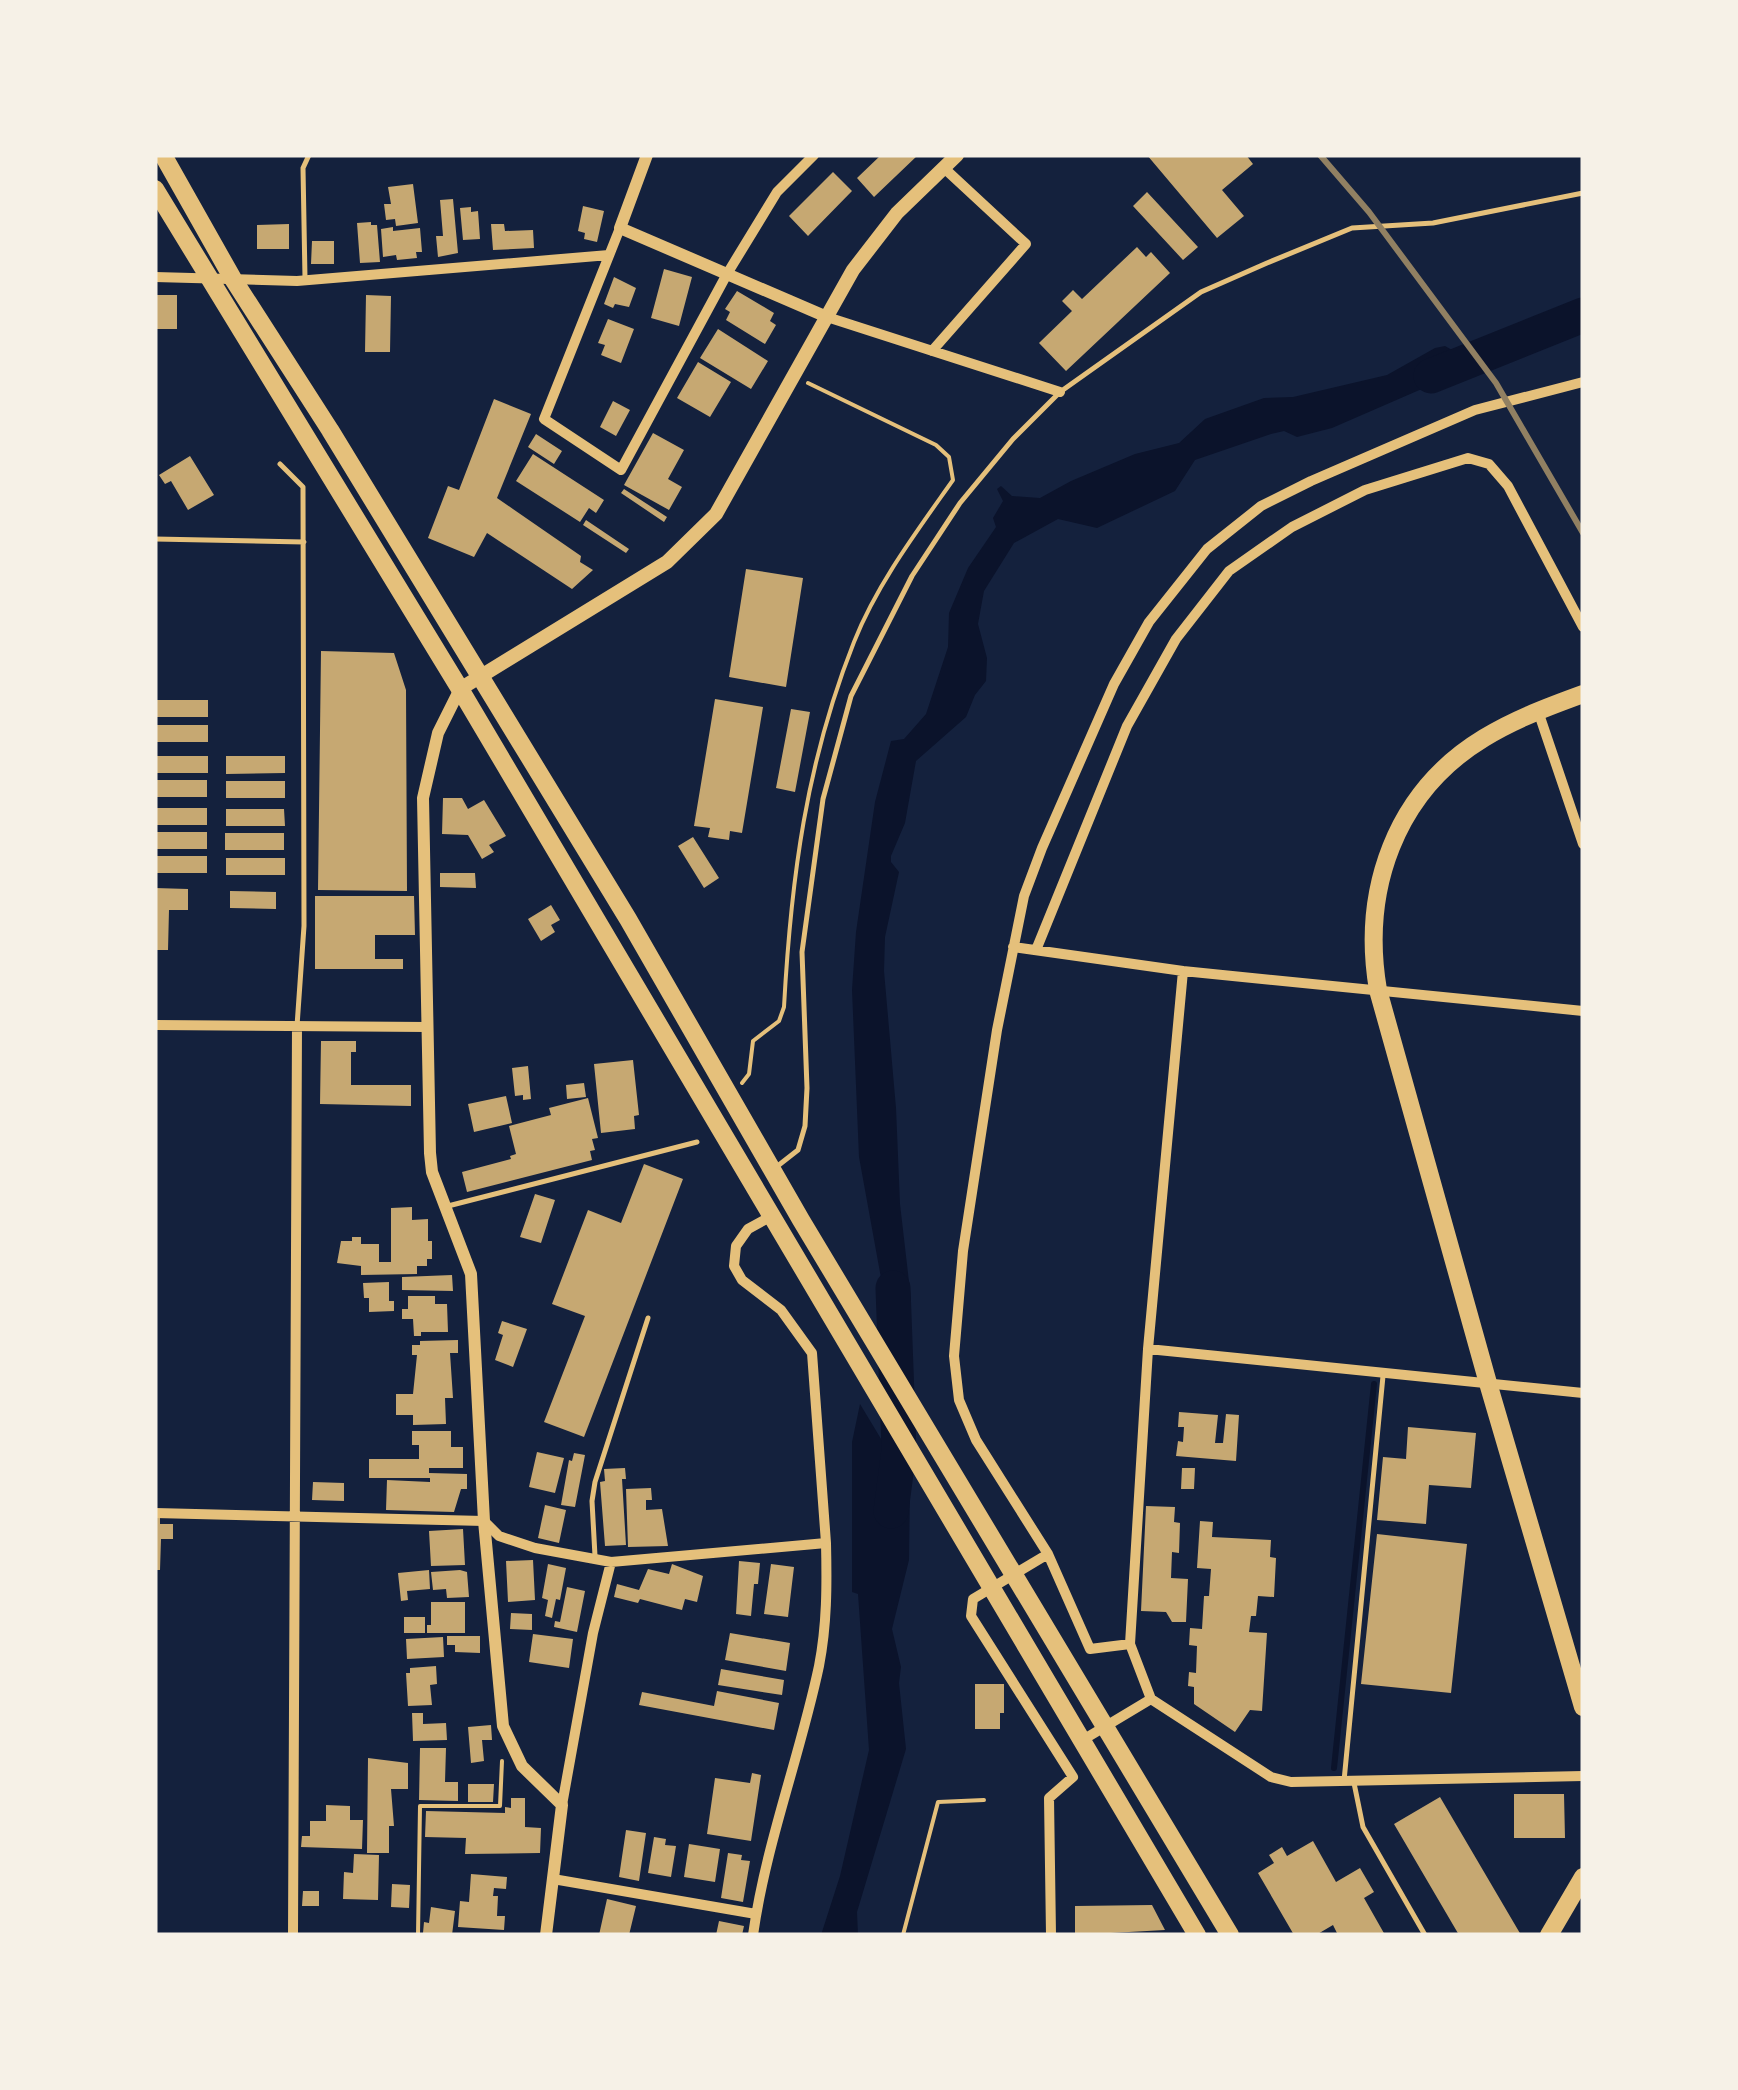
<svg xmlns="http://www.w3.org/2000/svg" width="1738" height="2090" font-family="Ubuntu,sans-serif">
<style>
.water{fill:#0b132b}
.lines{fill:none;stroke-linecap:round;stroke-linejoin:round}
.stream{stroke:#0b132b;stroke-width:6}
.river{stroke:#0b132b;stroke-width:35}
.building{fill:#c6a872}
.path{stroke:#e5c07b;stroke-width:4}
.service{stroke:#e5c07b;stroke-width:5}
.minor{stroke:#e5c07b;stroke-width:10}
.tertiary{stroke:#e5c07b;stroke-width:12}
.secondary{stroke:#e5c07b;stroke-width:14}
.trunk{stroke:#e5c07b;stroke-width:18}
.rail{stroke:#918062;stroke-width:6}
</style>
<rect width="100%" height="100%" fill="#14213d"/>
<path class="water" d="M1445,346l16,9 8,-1 8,11 -145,63 -35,9 -13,-6 -13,3 -76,26 -20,31 -78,37 -39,-9 -44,24 -30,48 -6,33 9,34 -1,23 -11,14 -9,22 -50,44 -11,62 -14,33v6l8,10 -14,65 -1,34 12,137 4,96 11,95 -2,58 -25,-41 1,-16 -26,-143 -7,-167 4,-58 19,-130 16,-61 13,-2 22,-25 22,-67 1,-34 19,-45 28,-41 -3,-9 10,-17 -6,-12 4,-3 11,10 28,2 31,-17 64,-27 44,-11 26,-24 59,-21 29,-1 94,-22 48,-27z
M860,1404l50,83 -1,73 -17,69 9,38 -2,16 7,66 -49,163 1,23h-37l19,-59 29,-126 -11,-156 -6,-2v-150z"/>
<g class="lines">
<path class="stream" d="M1334,1768l40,-384"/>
<path class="river" d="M1431,376l152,-61
M891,1511l8,-61 -6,-162"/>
</g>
<path class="building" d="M881,155h37l-44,42 -17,-19z
M1147,155h99l7,9 -31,26 22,26 -27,22z
M833,172l19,19 -44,45 -19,-20z
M413,184l5,39 -22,3 -1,-7 -9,1 -2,-16h7l-3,-17z
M1147,192l51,55 -15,13 -50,-54z
M453,199l5,54 -20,4 -2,-21h7l-3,-36z
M583,206l21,5 -7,31 -13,-3 1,-6 -7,-2z
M471,207v5l7,-1 2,28 -17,1 -3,-32z
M371,222v3h6l3,37 -20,1 -3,-40z
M289,224v25h-32v-24z
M491,224h13l1,7 28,-1 1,18 -41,2z
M393,227v4l27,-3 2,24h-6l1,6 -20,2 -1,-5 -13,2 -2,-28z
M312,241h22v23h-23z
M1137,247l9,10 5,-5 19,21 -104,98 -27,-28 33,-32 -10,-10 11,-11 9,9z
M664,269l28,8 -13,49 -28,-8z
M614,277l22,11 -7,19 -14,-3 -2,4 -9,-4z
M737,291l37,22 -4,8 6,4 -11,19 -39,-24 4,-8 -5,-3z
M155,295h22v34h-22z
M366,295l25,1 -1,56h-25z
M608,319l26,10 -13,34 -20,-8 4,-10 -7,-2z
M718,329l50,32 -17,28 -51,-31z
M698,362l33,20 -21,35 -33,-19z
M494,399l37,15 -34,84 84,58 -1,6 13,8 -21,19 -85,-56 -13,24 -46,-19 20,-52 11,4z
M613,401l17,9 -14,26 -16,-9z
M653,433l31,17 -16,29 14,8 -13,23 -45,-25z
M536,434l26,17 -8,13 -26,-17z
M533,454l71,46 -8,13 -7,-5 -9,14 -64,-41z
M190,456l24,39 -26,15 -17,-29 -6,3 -6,-9z
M624,489l43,28 -3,5 -43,-29z
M586,520l43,29 -3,4 -43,-28z
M746,569l57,9 -17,109 -57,-10z
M321,651l73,2 12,37 1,201 -89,-1z
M715,699l48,8 -21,126 -12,-2 -1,9 -21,-3 2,-9 -16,-2z
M155,700h53v17h-53z
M791,709l19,3 -15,80 -19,-4z
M155,725h53v17h-53z
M155,756h53v17h-53z
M226,756h59v17l-59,1z
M155,780h52v17h-52z
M226,781h59v17h-59z
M443,798h19l6,11 16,-9 22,36 -17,9 5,7 -12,7 -14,-24 -26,-1z
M155,808h52v17h-52z
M226,809h58l1,17h-59z
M155,832h52v17h-52z
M225,833h59v17h-59z
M693,837l26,41 -15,10 -26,-42z
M155,856h52v17h-52z
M226,858h59v17h-59z
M440,873h35l1,15 -36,-1z
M155,888l33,1v21h-19l-1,40h-13z
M230,891l46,1v17l-46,-1z
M315,896h99l1,39h-40v24h28v10h-88z
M551,905l9,15 -9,5 4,7 -14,9 -13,-22z
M321,1041h35v11h-5v33h60v21l-91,-2z
M633,1060l6,55 -5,1 1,13 -34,4 -7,-69z
M528,1066l3,33 -8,1v-5l-8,1 -3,-28z
M584,1083l2,14 -19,2 -1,-14z
M506,1096l6,27 -38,9 -6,-28z
M588,1098l10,40 -6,1 3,11 -5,1 2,9 -125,32 -5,-20 49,-13 -1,-3 6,-2 -7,-28 42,-11 -2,-7z
M644,1164l39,15 -99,258 -40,-15 41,-106 -33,-12 36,-94 33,13z
M535,1194l20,6 -14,43 -21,-6z
M412,1207v13l16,-1v22h4v18h-5v7h-10v8l-56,1v-9l-24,-3 4,-22h11v-4h9v7h18v18h12v-54z
M452,1275l1,16 -51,-1v-13z
M389,1282v19h5v10l-25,1v-14h-5l-1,-15z
M408,1296h27v8h12l1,28h-27v4h-7l-1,-17h-11v-10h6z
M502,1321l25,8 -14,38 -18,-7 8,-25 -5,-2z
M458,1340v13h-8l3,45h-8l1,26 -33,1v-10h-17v-21h17l4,-39h-5v-10h8v-4z
M1179,1412l39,3 -3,28h8l3,-29 13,1 -3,46 -60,-5 2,-15 5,1 1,-15h-6z
M1408,1427l68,6 -5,55 -42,-3 -3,39 -49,-4 6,-63 23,2z
M412,1431h39v16h12v21h-34v5l38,1v15h-6l-7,23 -68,-2 1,-30 43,2v-4h-61v-19h50v-14h-7z
M537,1452l27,6 -9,35 -26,-6z
M574,1453l11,2 -10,52 -14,-2 8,-45 3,1z
M625,1468l1,11h-4l4,66 -21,1 -5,-64 5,-1 -1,-12z
M1182,1468h13l-1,21h-13z
M313,1482l31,1v18l-32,-1z
M651,1488l1,12h-6v10l16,-1 6,37 -40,1 -2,-58z
M545,1505l21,5 -7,33 -21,-5z
M1146,1506l29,1 -1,15 6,1 -1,30 -7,-1 -1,26 17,1 -2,43h-14l-6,-10 -25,-1z
M155,1518h5v6h13v15h-12l-1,31h-5z
M1200,1521l13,1 -1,15 59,3 -1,17 6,1 -2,39 -16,-1 -2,20h-5l-2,16 18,1 -5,78 -12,-1 -15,22 -41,-28v-17l-6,-1 1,-14 7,1 1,-27 -8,-1 1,-17 12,1 2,-33h5l2,-27 -14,-1z
M463,1529l2,36 -34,1 -2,-35z
M1377,1534l90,10 -16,149 -90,-9z
M533,1560l2,40 -27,2 -2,-41z
M739,1561l21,2 -2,21h-4l-3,32 -15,-2z
M548,1564l18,4 -6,32 -4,-1 -4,19 -7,-2 3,-16 -6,-2z
M672,1564l31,12 -6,26 -12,-3 -3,11 -42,-11 -2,4 -24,-6 3,-13 22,6 9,-21 21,5z
M771,1564l23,3 -6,50 -24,-3z
M429,1570l1,19 -23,2 1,9 -7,1 -3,-28z
M460,1570l7,2 2,25 -22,1 -1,-9 -13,1 -2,-18z
M567,1587l18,4 -8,41 -23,-5 1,-6 5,1z
M431,1602h34v31h-38v-8h4z
M511,1613l21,1v16l-22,-1z
M404,1617h21v16h-21z
M730,1633l60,10 -4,28 -61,-11z
M533,1634l40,5 -4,29 -40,-6z
M447,1636h33v17l-25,-1v-7h-8z
M443,1637l1,20 -37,2 -1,-20z
M436,1666l1,18 -7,1 2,20 -24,1 -2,-33h4v-5z
M721,1669l63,11 -2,15 -64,-10z
M975,1684h29v29h-4v16h-25z
M717,1691l62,12 -5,27 -135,-25 3,-13 72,14z
M412,1713h11v11l23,-1 1,17 -34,1z
M491,1725l1,15h-10l2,21 -13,2 -3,-36z
M420,1748h26l-1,34h13v19l-39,-1z
M368,1758l40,5v26h-17l3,37h-5v27h-22z
M752,1773l9,2 -10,66 -44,-7 8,-56 35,5z
M468,1784h26l-1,18h-25z
M1514,1794h50l1,44h-51z
M1440,1797l81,138h-62l-65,-111z
M511,1798h14v29l16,1 -1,25 -75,1 1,-16 -41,-1 1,-26 79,2v-6l6,1z
M326,1805l24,1v14h13l-1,29 -61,-2 1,-11h8v-15h16z
M626,1830l20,3 -7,48 -20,-4z
M654,1837l12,2 -1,6 11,1 -5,31 -23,-4z
M1313,1841l23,41 24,-14 14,24 -10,6 21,37h-47l-5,-10 -17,10h-22l-36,-62 16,-10 -5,-8 13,-8 5,9z
M689,1844l31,5 -5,33 -31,-5z
M728,1853l14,2 -1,5 9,1 -7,41 -22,-4z
M354,1854l25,1 -1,45 -35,-1 1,-27 9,1z
M471,1874l36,3 -1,12 -12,-1 -1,8h5l-1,20h8l-1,14 -46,-3 2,-26 9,1z
M392,1884l18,1 -1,23 -18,-1z
M303,1891h16v15h-17z
M607,1899l29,7 -7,29h-30z
M1152,1905l13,25 -90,5v-29z
M431,1907l24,4 -3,24 -29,-2 1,-11 5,1z
M719,1921l25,5 -2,9h-26z"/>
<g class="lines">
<path class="path" d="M742,1083l7,-9 4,-33 26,-20 5,-14c7,-128 22,-244 70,-365 23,-58 63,-111 99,-162l-4,-23 -13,-12 -128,-62
M418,1935l2,-129h80l2,-45
M903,1935l35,-133 46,-2"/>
<path class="service" d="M305,278l-2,-110 6,-13
M280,464l23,23 1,439 -7,100
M155,539l149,3
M775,1168l23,-18 7,-24 2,-38 -5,-136 21,-153 28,-103 61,-120 48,-73 53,-64 47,-47 141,-100 66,-29 85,-35 81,-5 150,-30
M448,1206l249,-64
M595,1556l-3,-55 3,-19 53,-164
M1344,1781l39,-405
M1354,1783l9,44 62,108"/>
<path class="minor" d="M620,228l-76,191 77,51 106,-196 50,-82 37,-37
M155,277l142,4 312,-26
M827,317l233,75
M932,351l94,-107 -82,-76
M1538,711l45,133
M1013,947l170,24
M1036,950l91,-224 49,-87 53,-68 63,-44 73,-37 103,-32 21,6 19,22 75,141
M1583,1011l-400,-40 -35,378 -18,295 21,55 120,78 20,5 292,-6
M155,1025l272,2
M1148,1349l435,44
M155,1513l329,8 15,15 36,12 76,14 215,-19 -14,-190 -31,-43 -39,-30 -8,-14 2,-20 12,-17 22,-12
M1048,1554l-75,45 -2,17 102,161 -24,21 2,137
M1130,1644l-40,5 -42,-95 -72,-114 -17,-40 -5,-44 9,-105 34,-221 27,-134 18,-48 72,-164 35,-62 58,-73 54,-43 50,-25 164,-71 108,-28
M1081,1741l70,-42
M562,1805l31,-172 18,-71
M553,1879l203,35
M293,1935l4,-909
M753,1935c13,-92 47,-179 66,-269 8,-41 8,-81 7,-123"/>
<path class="tertiary" d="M647,155l-27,73 207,89
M460,689l-22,44 -15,65 7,355 2,19 39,102 13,247 19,205 19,40 40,39 -16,130"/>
<path class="secondary" d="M460,689l207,-127 49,-48 137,-244 44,-57 60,-58"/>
<path class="trunk" d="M163,155l70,124 97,151 298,489 173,301 429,715
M155,189l305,500 737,1246
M1583,694c-33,12 -68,25 -99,44 -89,54 -123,152 -106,252l110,393 95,324
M1549,1935l34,-58"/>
<path class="rail" d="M1320,155l49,57 127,171 87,150"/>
</g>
<rect width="1738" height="2090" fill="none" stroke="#f6f1e7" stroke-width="315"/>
</svg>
